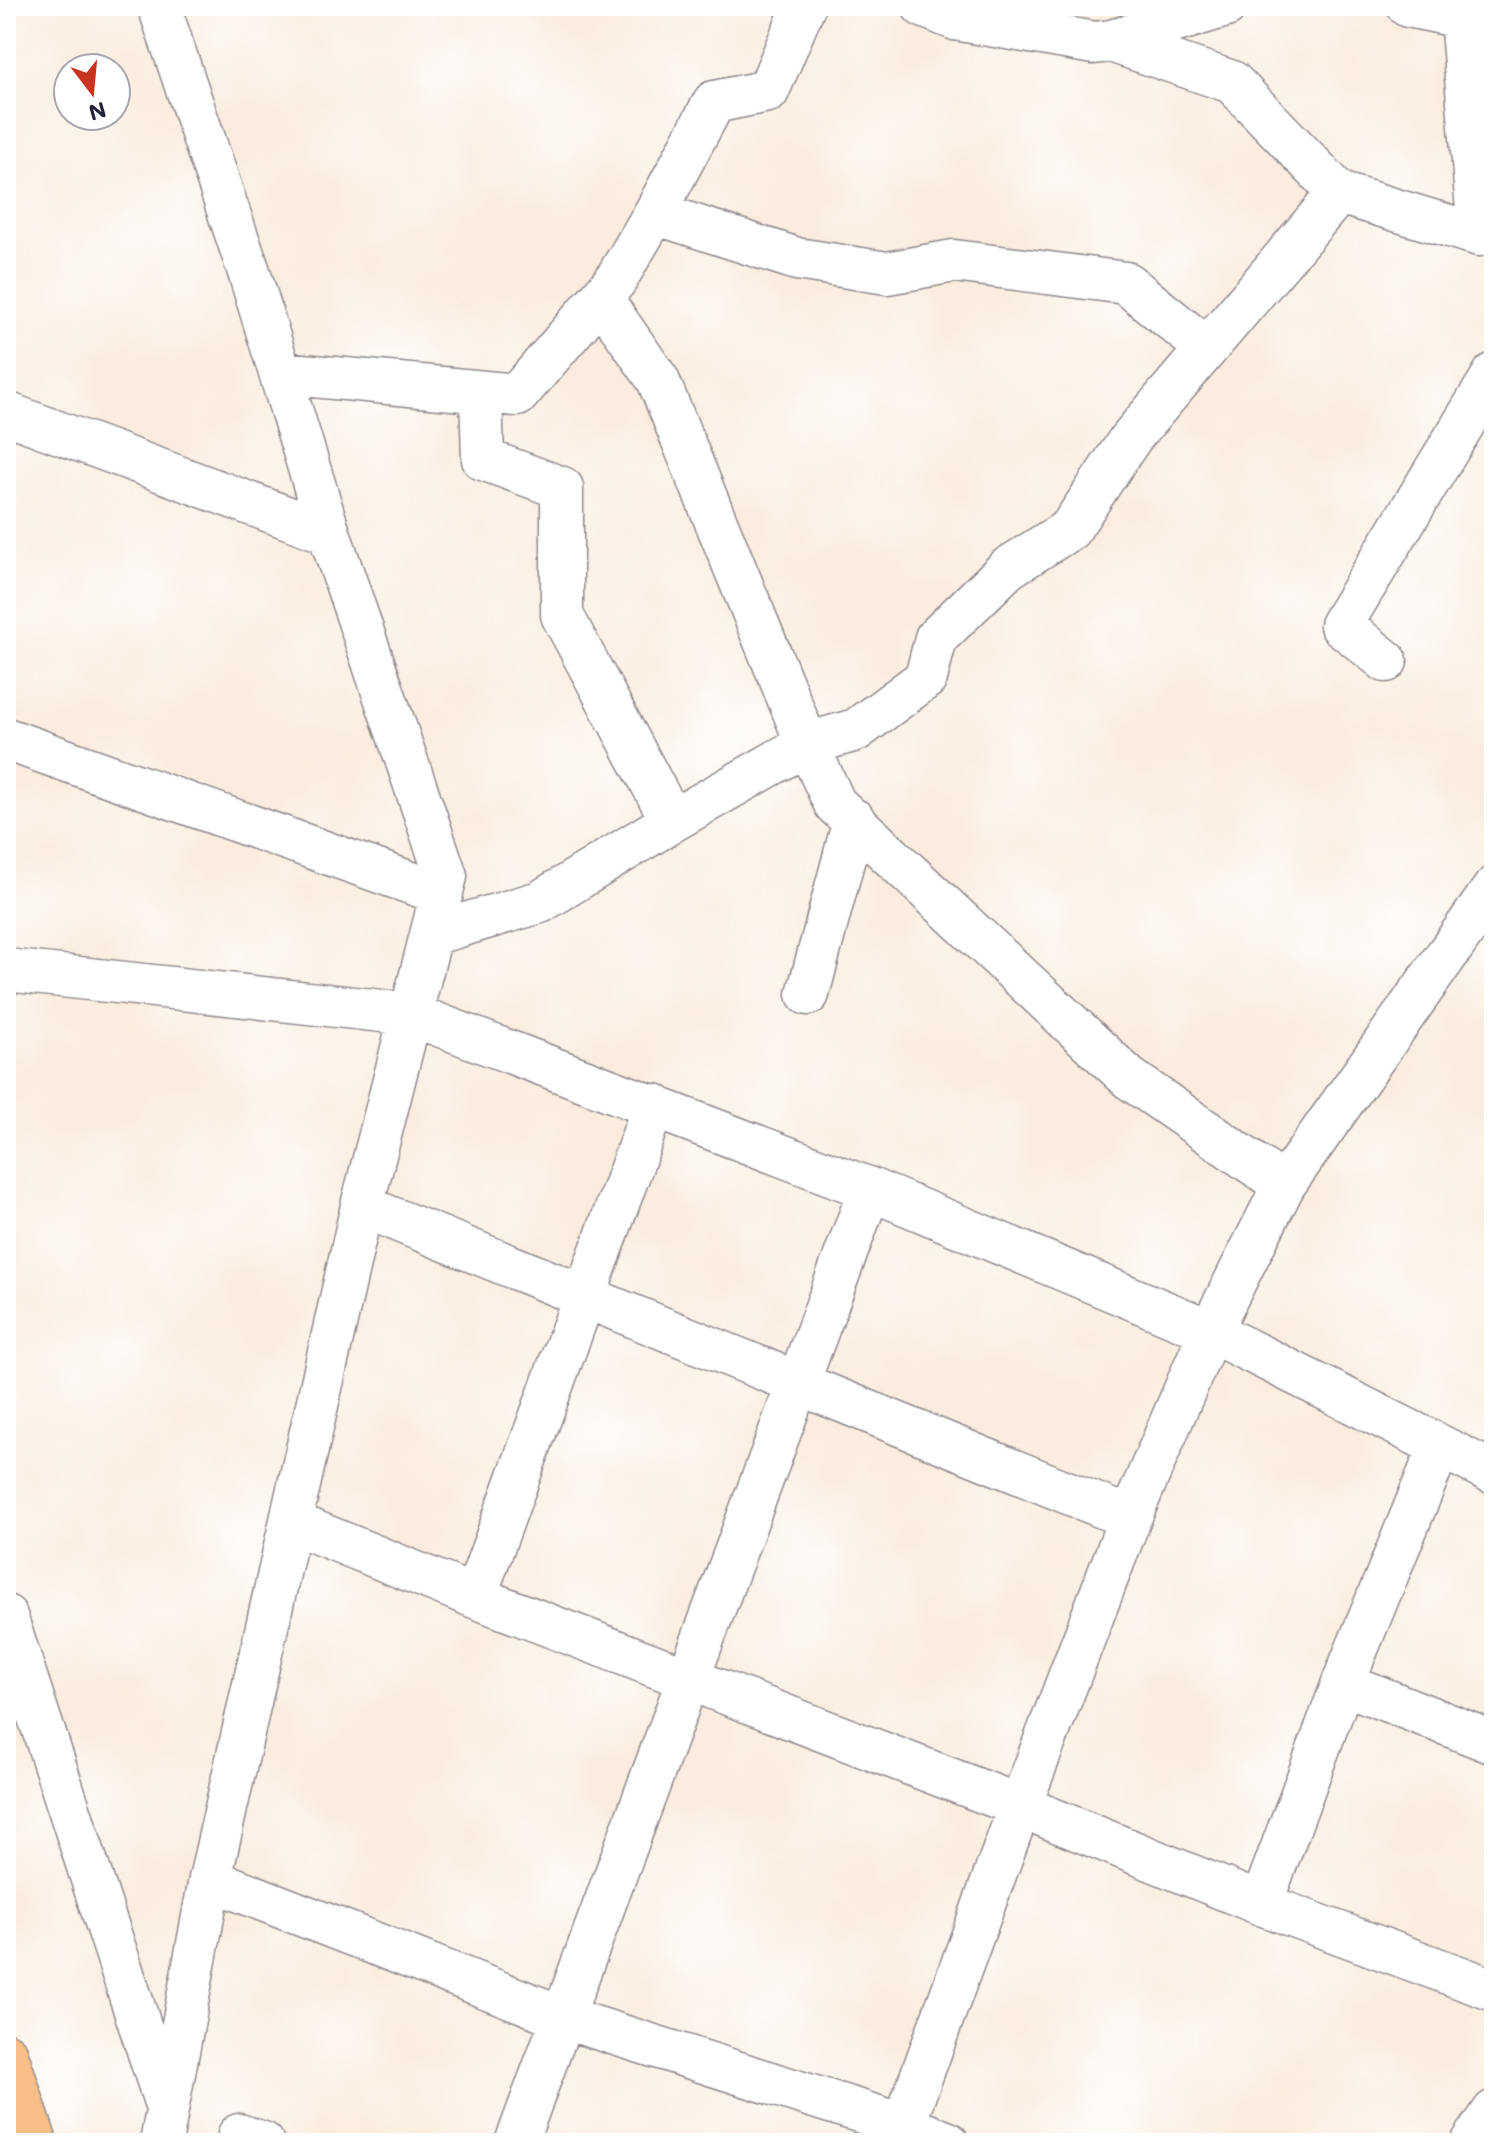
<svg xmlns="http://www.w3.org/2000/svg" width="1500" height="2149" font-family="Mali,sans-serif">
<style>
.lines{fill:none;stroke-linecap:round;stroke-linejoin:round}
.minor-casing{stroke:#8e888d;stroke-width:45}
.highway-casing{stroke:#8e888d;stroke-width:47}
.minor{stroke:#fff;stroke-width:42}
.highway{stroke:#f7be87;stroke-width:44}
</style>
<rect width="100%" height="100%" fill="#fff"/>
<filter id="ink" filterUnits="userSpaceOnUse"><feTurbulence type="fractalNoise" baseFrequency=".0125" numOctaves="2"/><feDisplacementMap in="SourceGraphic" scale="16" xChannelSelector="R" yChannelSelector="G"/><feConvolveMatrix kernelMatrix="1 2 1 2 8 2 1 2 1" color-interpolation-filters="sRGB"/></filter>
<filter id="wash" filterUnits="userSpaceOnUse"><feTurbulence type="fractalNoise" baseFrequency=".006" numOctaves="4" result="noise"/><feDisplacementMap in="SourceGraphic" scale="32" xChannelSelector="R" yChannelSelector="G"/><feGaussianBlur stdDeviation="1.8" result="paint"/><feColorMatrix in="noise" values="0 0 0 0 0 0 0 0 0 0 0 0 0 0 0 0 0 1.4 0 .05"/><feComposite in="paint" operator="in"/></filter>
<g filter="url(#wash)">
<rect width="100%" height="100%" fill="#faeddf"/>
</g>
<g filter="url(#ink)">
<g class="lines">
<defs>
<path id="minor" d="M159,6l91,269 79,258 117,343 -84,330 -152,673 -49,264
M923,6l32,13 139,24 17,-2 115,-35
M1408,6l53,11 33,4
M1111,41l121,41 107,111 140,42 -18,-218
M655,213l142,46 90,14 67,-12 172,22 80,65
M601,298l57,82 149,364 28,60 294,274 155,107
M281,373l236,22 98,-114 40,-68 59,-111 54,-11 36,-85
M481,393l2,66 79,29v127l110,206
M6,413l323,120
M1386,661l-45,-36 153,-251
M6,739l436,155
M432,934l108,-32 132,-81 135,-77 49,-14 70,-52 10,-40 72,-70 62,-39 60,-90 209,-246
M6,970l404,44 460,175 340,142 284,142
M808,994l46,-174
M362,1206l768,312
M1440,1446l-97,237 151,60
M291,1522l184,75 545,209 241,98 233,86
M475,1597l179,-492
M6,1616l160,489
M210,1879l352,138 341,108 45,18
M1261,1904l82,-221
M239,2135l24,8
M516,2143l354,-954
M897,2143l123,-337 110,-288 80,-187 74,-146 210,-297
M1472,2143l22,-32"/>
<path id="highway" d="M6,2055l29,88"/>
</defs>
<use href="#minor" class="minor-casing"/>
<use href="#highway" class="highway-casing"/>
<use href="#minor" class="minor"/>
<use href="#highway" class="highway"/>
</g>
</g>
<rect width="1500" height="2149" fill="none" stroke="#fff" stroke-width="32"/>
<g transform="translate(92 92) rotate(164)"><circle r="38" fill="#ffffff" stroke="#a7a7b1" stroke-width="2"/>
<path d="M0-6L14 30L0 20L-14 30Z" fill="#c8321e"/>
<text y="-12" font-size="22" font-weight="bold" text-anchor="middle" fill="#22223b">N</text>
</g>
</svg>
